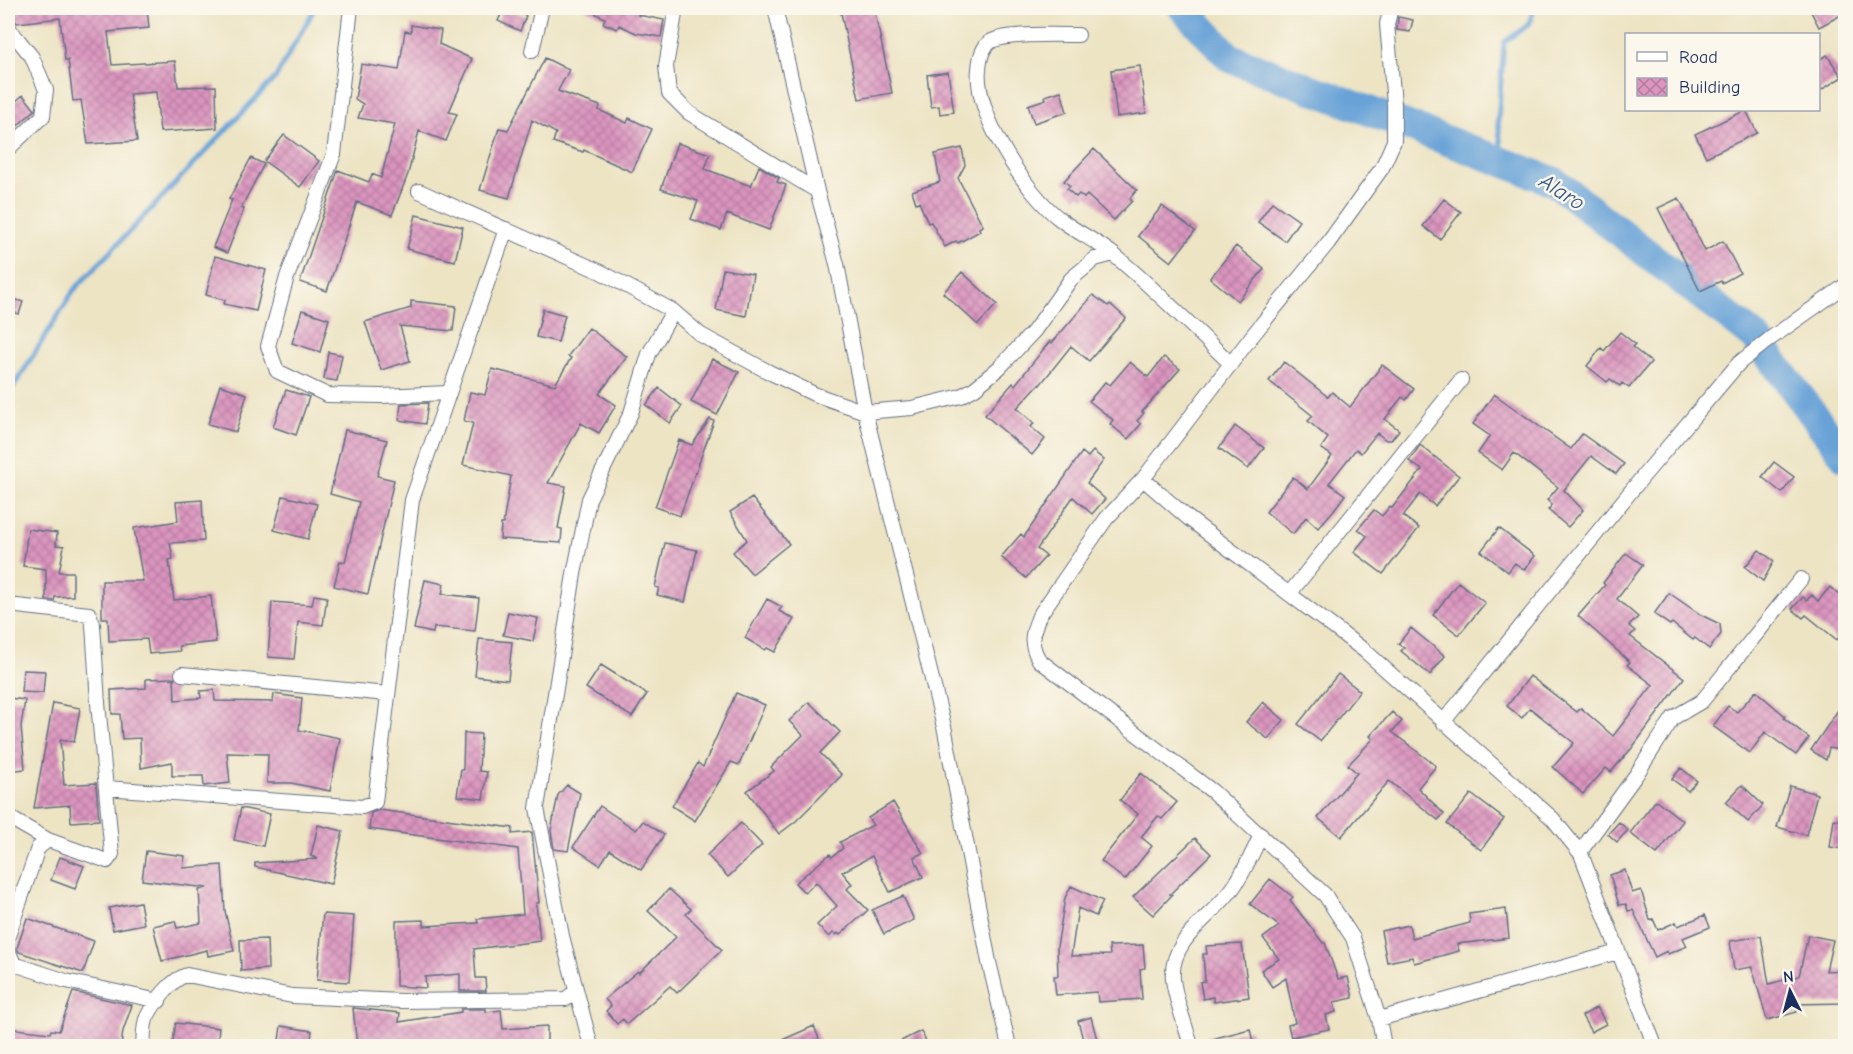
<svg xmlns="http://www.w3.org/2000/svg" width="1853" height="1054" font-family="'Comic Neue',sans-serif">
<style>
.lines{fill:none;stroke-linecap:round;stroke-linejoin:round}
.stream{stroke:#68a2d7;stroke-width:5}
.river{stroke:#68a2d7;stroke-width:30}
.building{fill:url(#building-cross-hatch)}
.minor-casing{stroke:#646e82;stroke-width:16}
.minor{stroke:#fff;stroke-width:14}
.labels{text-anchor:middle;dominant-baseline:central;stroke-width:5;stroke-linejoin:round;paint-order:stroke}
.water-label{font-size:22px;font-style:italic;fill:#365788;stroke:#fbf7ec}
</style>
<defs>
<pattern id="building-cross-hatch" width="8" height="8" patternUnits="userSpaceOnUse" patternTransform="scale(1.5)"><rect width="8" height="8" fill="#dc95bf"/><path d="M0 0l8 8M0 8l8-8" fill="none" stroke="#b27a9e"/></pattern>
</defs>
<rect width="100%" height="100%" fill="#fbf7ec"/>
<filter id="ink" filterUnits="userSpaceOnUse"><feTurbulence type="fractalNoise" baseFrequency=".0167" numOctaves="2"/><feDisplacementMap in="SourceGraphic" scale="12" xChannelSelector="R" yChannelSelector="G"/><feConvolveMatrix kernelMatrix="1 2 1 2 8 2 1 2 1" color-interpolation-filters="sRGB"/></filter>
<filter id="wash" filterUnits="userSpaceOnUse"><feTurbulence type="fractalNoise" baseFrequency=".008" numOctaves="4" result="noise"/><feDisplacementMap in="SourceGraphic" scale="24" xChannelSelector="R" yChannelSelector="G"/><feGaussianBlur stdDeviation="1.35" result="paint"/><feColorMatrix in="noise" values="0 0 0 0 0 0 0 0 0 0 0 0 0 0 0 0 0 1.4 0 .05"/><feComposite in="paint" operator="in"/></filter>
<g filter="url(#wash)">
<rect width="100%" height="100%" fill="#ede4c4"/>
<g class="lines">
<path class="stream" d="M1503,162l-5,-41 6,-79 24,-17 7,-17
M8,396l66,-106 202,-213 39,-69"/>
<path class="river" d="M1183,8l47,50 325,124 200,155 91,121"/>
</g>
<g id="blocks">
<path class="building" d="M12,8h135l2,20 -41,4 4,33 63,-4 3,26 38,-1 1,42 -57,4 -4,-40 -26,2 7,47 -49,3 -7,-44 -8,1 -5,-41h-3l-5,-42 -43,5 -3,-3z
M504,8l22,8 -6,15 -22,-10z
M584,8h58l-4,7 26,5 -3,17 -25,-4 -17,-8 -2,4 -14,-6 2,-5z
M840,8h34l18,85 -33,6z
M1809,8h36v5l-26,14z
M1398,17l15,3 -3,12 -13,-2z
M411,25l30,5 -2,14 33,15 -23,53 8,2 -11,27 -27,-10 -11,43 -16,41 -35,-13 -30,89 -27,-9 38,-112 31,12 3,-8 9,4 14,-54 -37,-6 5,-14 -8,-5 6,-35 38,6 6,-39 6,1z
M1827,55l15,22 -24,15v-31z
M545,58l24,12 -11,21 42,15 -1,4 28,13 2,-5 23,11 -20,43 -48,-22 -1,2 -30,-10 3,-9 -24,-13 -23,78 -29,-8 19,-62 9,2z
M1140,66l6,47 -29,4 -6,-47z
M948,72l6,40 -14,2 -1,-8 -8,1 -4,-32z
M1061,91l6,21 -33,11 -6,-18 18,-6 -1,-3z
M23,95l12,15 -27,24v-26z
M1746,110l11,23 -51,24 -11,-23z
M284,135l35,26 -19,26 -36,-26z
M677,143l33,11 -5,15 46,17 8,-20 20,12 -2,4 9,3 -17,45 -42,-16 -6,16 -30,-11 7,-18 -37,-12z
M962,148l3,17 -7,13 25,48 -4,2 1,3 -22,12 -2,-2 -11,6 -14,-25 -3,1 -9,-21 -3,1 -4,-12 28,-9 -5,-28z
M1094,149l43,41 -7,8 2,3 -18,19 -27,-25 -3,3 -5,-4 -3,3 -9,-8 3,-3 -6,-5z
M251,158l13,6 -23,44 3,1 -17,44 -14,-6 19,-47 -3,-1z
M1679,198l26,53 18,-10 17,32 -18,10 -1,-2 -21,10 -42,-83z
M1444,199l17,13 -21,27 -17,-13z
M1272,202l27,19 -14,20 -27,-19z
M1162,206l33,25 -24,31 -33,-26z
M416,215l47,12 -8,34 -48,-12z
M1236,246l28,23 -26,32 -28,-23z
M215,256l51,14 -10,41 -32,-7 1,-4 -19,-5z
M723,269l30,5 -7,42 -30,-6z
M962,272l35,32 -19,21 -35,-32z
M1093,295l15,11 2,-2 16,14 -37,43 -18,-15 -31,39 -1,-1 -22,24 17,15 -3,4 14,12 -13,16 -47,-40 28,-32 2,2 35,-44 2,2z
M8,297l15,5 -4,12 -11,-3z
M411,301l45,5 -3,25 -53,-5 10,35 -29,9 -16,-48 46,-14z
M543,309l22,6 -7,27 -22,-5z
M302,310l27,9 -9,33 -28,-9z
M589,328l38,29 -28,37 17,11 -17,28 -18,-10 -33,60 18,3 -8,42 4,1 -1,14 -61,-4 1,-15h2l8,-48 -48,-11 10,-42 -9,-2 6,-29 15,3 7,-26 63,16 16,-27 -3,-2z
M1620,332l15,12 -3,3 19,15 -22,26 -7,-5 -2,3 -10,-7 -3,3 -20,-16 14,-18 3,3z
M328,352l14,3 -5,26 -13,-2z
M1164,357l16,12 -38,43 2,1 -7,8 4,3 -13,15 -18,-15 3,-4 -24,-19 16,-19 5,3 20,-23 18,15z
M712,359l27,13 -22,43 -26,-13z
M1284,362l44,35 4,-5 18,15 32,-42 32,24 -8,11 -4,-3 -17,22 14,11 -8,10h-5l-9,-7 -16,20 -5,-4 -27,34 16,12 -12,16 -15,17 -12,-11 -13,17 -27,-22 27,-35 15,12 24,-33 -11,-8 7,-10 -20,-17 5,-5 -44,-35z
M220,385l27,9 -11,38 -28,-8z
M659,388l23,18 -12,17 -24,-18z
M286,390l23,7 -13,38 -23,-8z
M1494,394l77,55 11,-15 42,30 -8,10 -25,-18 -27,34 19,20 -15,17 -20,-17 4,-5 -5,-5 11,-13 -44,-34 -12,17 -24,-17 12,-17 -17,-12z
M428,403l-3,21 -26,-4 2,-16z
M710,419l4,2 -34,95 -25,-9 24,-67 13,5z
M1235,426l29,22 -16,21 -29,-21z
M345,430l42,10 -10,36 17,4 -26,114 -34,-8 6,-25 5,1 14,-60 -29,-8z
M1420,445l39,31 -24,30 -15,-12 -17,22 16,12 -36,46 -29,-22 13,-16 -9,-7 16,-19 8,6 8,-10 2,2 30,-38 -13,-9z
M1093,451l11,9 -17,23 18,16 -13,15 -19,-17 -36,52 9,7 -20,22 -25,-21 20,-23 3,3 58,-85 6,5z
M1774,462l20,15 -12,16 -20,-16z
M283,496l34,8 -9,35 -34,-9z
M752,498l37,46 -37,30 -19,-22 14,-12 -17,-28z
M202,500l2,41 -34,2 3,16 -4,1 5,40 37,-4 5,46 -37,4 1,5 -31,3 -2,-15 -38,2 -1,-23h-6v-37h41l-9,-53 44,-7 -2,-19z
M1499,528l36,28 -11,14 -9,-7 -7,9 -27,-21z
M28,529l29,4 -1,12 8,1 -5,26h14v24l-18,1 -1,4 -8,-1v-31l-23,-3z
M665,543l32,7 -12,52 -28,-7 2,-7 -4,-1z
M1759,550l15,11 -11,20 -18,-14z
M1626,553l17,12 -26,34 21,18 -9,9 6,5 -5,5 54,42 -52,70 -21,24 -5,-4 -23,26 -30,-27 21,-24 -44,-35 -8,10 -15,-12 23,-30 47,36 4,-4 32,28 40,-51 -26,-20 3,-3 -52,-46 27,-31 -2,-2z
M425,580l19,4 -2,10 37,4 -4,33 -41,-4 -1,6 -19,-4z
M1458,582l27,21 -26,32 -26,-20z
M1830,587l15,12v29l-8,12 -31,-25 -3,3 -11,-9 11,-12 4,3 5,-5 6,6z
M1669,593l32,22 19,9 1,10 -12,15 -14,-11 -2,2 -21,-17 -2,2 -16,-11z
M314,595l13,2 -4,28 -25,-3 -4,37 -26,-2 4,-55 40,3z
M767,599l15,8 -3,4 15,8 -19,33 -8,-4 -2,2 -20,-12z
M508,612l30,6 -5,23 -30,-6z
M1411,628l34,28 -15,19 -29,-24 3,-3 -6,-4z
M479,639l33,3 -4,38 -33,-4z
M601,665l46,29 -15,23 -46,-29z
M23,670l22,1 -2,22 -22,-1z
M1338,674l22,17 -40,50 -22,-17z
M174,678l1,22 26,-2 -1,-7 14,-1 1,11 58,1 1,-8 28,4 -3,32 41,8 -10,53 -39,-8h-24l1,-29 -41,-1 3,30 -26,3 -1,-10h-31v-14l-31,6 -1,-30 -18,1 -2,-25h-8l-1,-24 35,-2v-9z
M1756,691l29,25 -1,2 25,20 -13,17 -31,-23 -15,21 -37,-27 15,-20 9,6z
M736,693l29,12 -26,60 -8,-3 -36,59 -23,-15 26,-43 5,4z
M8,698l17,2 -4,26 4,43 -17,2z
M1845,700v51l-16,-3 -3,12 -15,-10z
M809,702l31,30 -20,21 22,22 -46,46 -17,13 -32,-43 27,-20 -3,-4 32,-32 -14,-14z
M1263,702l21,18 -16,19 -22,-17z
M53,703l27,5 -6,34 -14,-2 4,45 32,-2 3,37 -28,2 -1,-17 -36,3z
M1392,712l10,9 -10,11 44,34 -18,22 26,26 -6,6 -49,-39 -48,56 -23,-19 39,-45 -9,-8 25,-26 -3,-3z
M464,733l17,1 -2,37 8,1 -4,27 -26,-3 4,-27 2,1z
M1681,768l16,13 -9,10 -16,-12z
M1141,773l36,29 -15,17 -4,-3 -17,21 11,9 -27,34 -24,-19 37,-47 -18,-14z
M567,785l13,8 -12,58 -14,-2 -3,-19 7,-35z
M1742,785l21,20 -15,17 -22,-20z
M1790,786l27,8 -11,41 -29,-8z
M1471,794l33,25 -23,31 -34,-26z
M1656,800l27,21 -26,33 -27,-21z
M893,802l30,51 -9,4 9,20 -33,15 -18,-36 -30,16 10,12 -5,5 21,21 -28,25 -2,-2 -2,2 -3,-2 -4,4 -12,-12 20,-19 -21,-24 -11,11 -10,-10 35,-29 2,3 11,-9 -3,-6 33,-17 -5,-7z
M600,806l36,24 7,-9 21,14 -23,35 -31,-20 -10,15 -27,-18z
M241,808l29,6 -7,32 -29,-6z
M379,810l134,18 -1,6 20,-2 7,71h-3l4,38 -66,8 2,29h9l1,13h-26v-17l-35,3 1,11 -30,-2v-65l28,-1v6l54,-3 -1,-4 46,-5 -5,-65 -149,-20 2,-16z
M1834,819l11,2v28l-15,-2z
M1619,822l9,8 -11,12 -9,-8z
M741,823l21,22 -34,32 -21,-22z
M318,825l25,6 -12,53 -76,-17v-4l63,-4 -7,-3z
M1195,838l16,16 -41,40 2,1 -19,20 -20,-18z
M146,851l39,5 -2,12 39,-3 3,46 9,40 -26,5 -1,-6 -45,11 -9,-35 22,-5 2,7 24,-5 -2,-33 8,-2 -65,-8z
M60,857l24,9 -9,23 -24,-9z
M1625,870l7,23 9,-3 9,30 3,-1 5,11 18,-8 2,4 27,-11 5,12 -27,11 4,8 -19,8 -1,-3 -12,6 -22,-47 -5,1 -2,-7 -7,1 -9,-30z
M1270,879l23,18 -3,3 33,43h2l13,36 10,-2 5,21 -19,4 2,10 -10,3 3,14 -38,8 -3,-12 7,-2 -9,-45 -14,9 -11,-17 18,-11 -16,-21 16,-12 -29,-22z
M1071,886l32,15 -7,15 -18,-8 -7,48 39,-1 -1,-9 34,-1 2,23 -5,1 2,30 -44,3 -1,-10 -41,3 -2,-19h4l-1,-29 8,-49z
M669,889l22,20 -5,5 36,36 -45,43 -7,-7 -43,38 -4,-5 -6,5 -11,-13 5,-5 -6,-7 33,-28 1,2 37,-36 -28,-26z
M903,896l11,24 -30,14 -12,-24z
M140,902l4,22 -31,6 -4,-22z
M1506,909l3,29 -52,6 2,7 -45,12 -2,-6 -25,5 -6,-31 28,-6 3,13 58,-15 -1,-9z
M323,914l31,2 -5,66 -32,-2z
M27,918l67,23 -11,32 -64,-21 -2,-4z
M1808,935l25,5 -7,31 19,-1v33l-50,1 2,8 -30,8 -15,-53 -18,3 -4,-29 31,-5 8,48 30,-8z
M267,939l1,30 -27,2 -1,-31z
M1242,944l7,53 -35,5 -1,-5 -10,2 -3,-17 5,-1 -2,-27h4l-1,-8z
M73,992l59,13 -9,26 -2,16h-113v-19l42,5 1,-3 8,1z
M1597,1007l9,17 -15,8 -9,-16z
M353,1008l47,5 -1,9 62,-10v-3h25v3l15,-2 2,19 44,-3v21h-114l-1,-6 -18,6h-57z
M1091,1017l8,30h-14l-7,-26z
M176,1023l43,5 -2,19h-45z
M281,1026l31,5 -2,16h-32z
M814,1026l8,21h-56z
M1250,1029l4,18h-54v-5z
M921,1031l8,16h-40z"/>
</g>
</g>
<g filter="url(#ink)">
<use href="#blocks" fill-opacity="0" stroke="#646e82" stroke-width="1.5"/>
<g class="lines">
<defs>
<path id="minor" d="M351,8l-17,146 -47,123 -19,69 9,25 50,24 55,1 66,-3
M676,8l-10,58 3,27 20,20 128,78
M775,8l42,183 20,73 28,148 80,319 44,231 20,84
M8,27l24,30 14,33 -3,26 -35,33
M1078,35c-21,0 -69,-2 -86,6 -10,5 -12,17 -13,28 -5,45 47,125 82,151 17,13 37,22 53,35 41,34 79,72 117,109
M532,51l10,-43
M419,191l182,81 72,39 28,24 66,36 47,23 51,18 47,-4 49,-12 14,-8 25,-21 34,-36 37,-52 24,-20 18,-5
M1143,479l45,39 177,133 188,168 28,35 74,192
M1289,594l172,-214
M8,605l81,9 4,11 5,78 14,151 -5,7 -59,-21 -10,8 -30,88
M182,674l205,20
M1443,722l202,-248 94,-111 32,-25 75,-53
M106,788l256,19 13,-5 37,-302 94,-271
M8,817l40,23
M1580,852l56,-77 37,-57 29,-17 99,-122
M8,950l6,14 52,17 93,20
M1379,1019l239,-67
M143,1046c1,-8 0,-21 4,-29 7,-14 25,-39 40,-42l105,21 110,5 164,-2 10,-8
M591,1046l-29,-110 -25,-128 37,-234 15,-75 42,-86 18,-59 24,-43
M1191,1046c-5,-20 -16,-47 -18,-67 -4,-41 42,-63 62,-94 10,-15 18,-33 26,-50
M1384,1046l-5,-27 -26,-81 -28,-43 -113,-104 -173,-131c-10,-17 -7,-27 0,-44l67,-97 37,-40 109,-143 76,-93 54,-75 12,-27v-37l-7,-80 4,-16"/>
</defs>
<use href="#minor" class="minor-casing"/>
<use href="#minor" class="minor"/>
</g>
</g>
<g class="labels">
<g class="water-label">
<text transform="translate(1562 192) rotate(32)">Alaro</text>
</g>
</g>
<rect width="1853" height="1054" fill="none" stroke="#fbf7ec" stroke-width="30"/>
<rect x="1625" y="33" width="195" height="78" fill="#fbf7ec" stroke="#a1a7b3" stroke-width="1.5"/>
<rect x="1637" y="52" width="30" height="9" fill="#ffffff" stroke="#a1a7b3" stroke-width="1.5"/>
<text x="1679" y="63" font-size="18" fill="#1b2f5e">Road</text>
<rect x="1637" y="78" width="30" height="18" fill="url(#building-cross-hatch)" stroke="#a1a7b3" stroke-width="1.5"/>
<text x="1679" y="93" font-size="18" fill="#1b2f5e">Building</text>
<g transform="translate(1790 991) rotate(354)" stroke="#fbf7ec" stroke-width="4.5" paint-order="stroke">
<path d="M0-4.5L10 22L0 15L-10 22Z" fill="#1b2f5e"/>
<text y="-9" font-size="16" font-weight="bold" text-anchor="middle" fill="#1b2f5e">N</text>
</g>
</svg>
